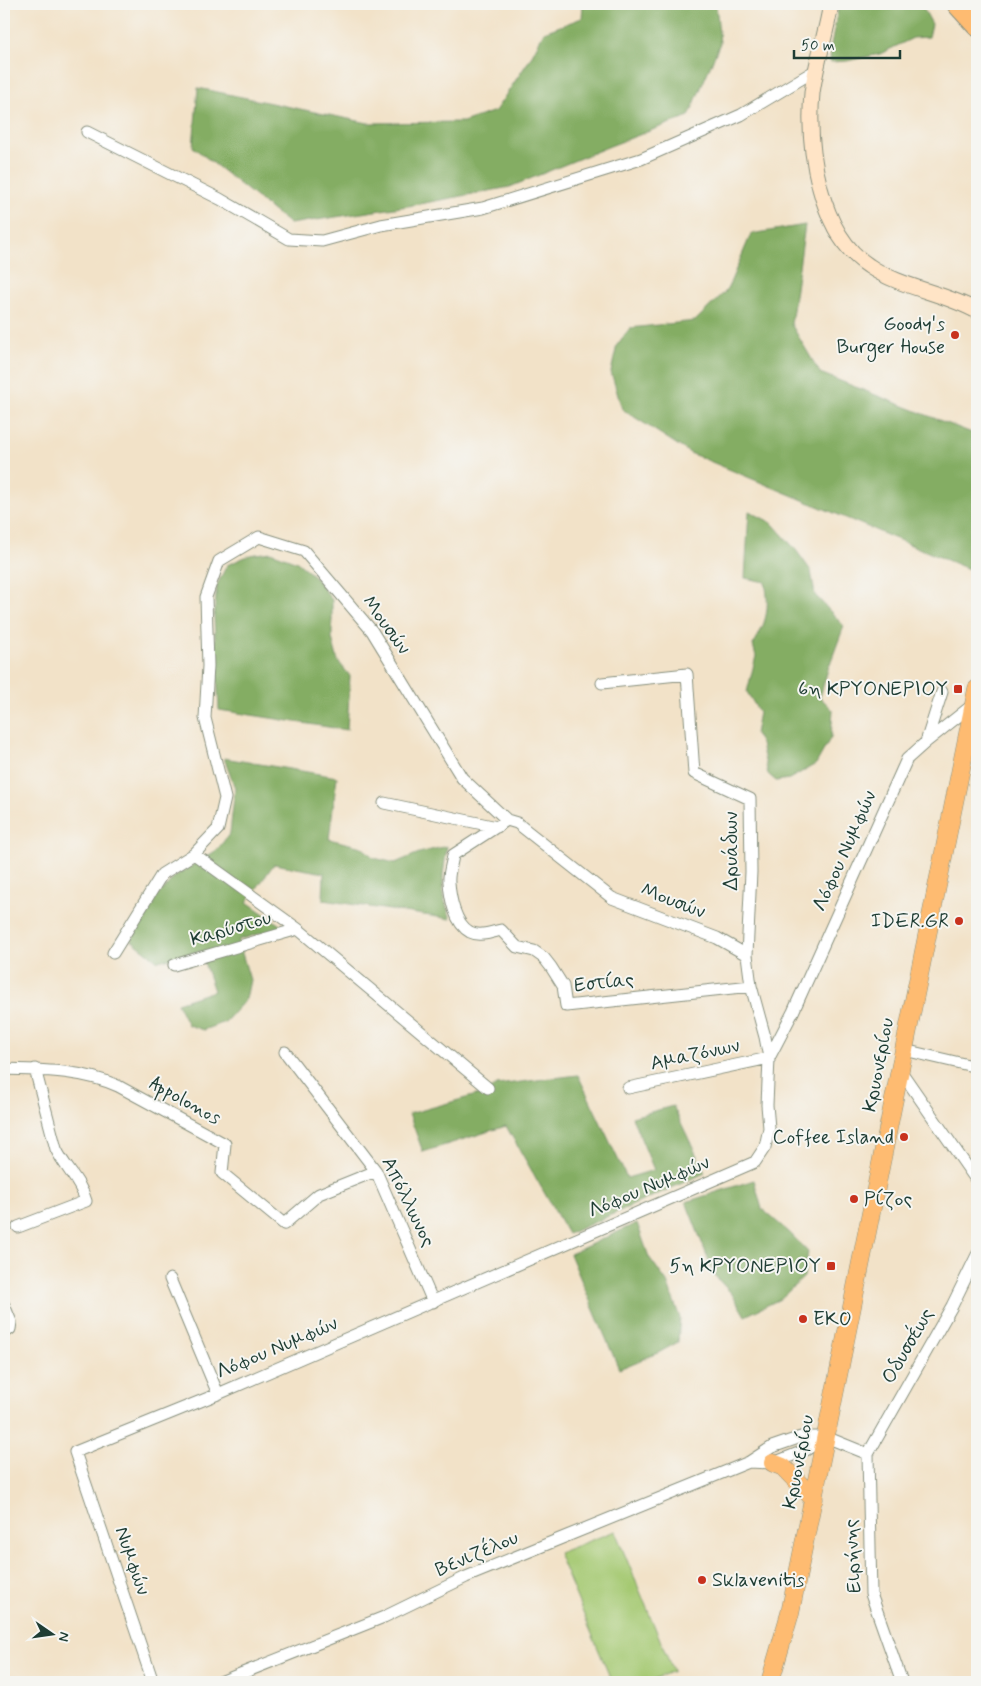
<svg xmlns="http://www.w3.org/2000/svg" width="981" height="1686" font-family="Mynerve,sans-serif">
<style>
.green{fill:#a5c972;stroke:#628353}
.forest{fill:#84ad64;stroke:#52754c}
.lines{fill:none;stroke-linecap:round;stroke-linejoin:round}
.street-casing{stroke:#88907e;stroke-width:13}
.secondary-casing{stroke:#88907e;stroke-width:17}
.primary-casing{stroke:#88907e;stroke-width:19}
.highway-casing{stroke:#88907e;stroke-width:22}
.street{stroke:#fff;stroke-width:11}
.secondary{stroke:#ffe4c6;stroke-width:15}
.primary{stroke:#febb71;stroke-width:18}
.highway{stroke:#febb71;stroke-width:20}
.poi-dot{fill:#c8321e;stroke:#f6f6f2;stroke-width:2}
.labels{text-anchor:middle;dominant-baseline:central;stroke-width:4;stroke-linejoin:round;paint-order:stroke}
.poi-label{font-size:20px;fill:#1f3d34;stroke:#f6f6f2;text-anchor:end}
.street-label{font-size:20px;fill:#1f3d34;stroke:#f6f6f2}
</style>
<rect width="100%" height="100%" fill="#f6f6f2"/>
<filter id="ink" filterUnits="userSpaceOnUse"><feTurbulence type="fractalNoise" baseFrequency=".02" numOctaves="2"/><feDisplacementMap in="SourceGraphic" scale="10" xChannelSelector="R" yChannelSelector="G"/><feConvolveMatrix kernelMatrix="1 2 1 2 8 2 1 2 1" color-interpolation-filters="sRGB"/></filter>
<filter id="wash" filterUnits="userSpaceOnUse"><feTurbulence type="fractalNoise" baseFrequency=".0096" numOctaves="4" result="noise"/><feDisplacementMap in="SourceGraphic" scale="20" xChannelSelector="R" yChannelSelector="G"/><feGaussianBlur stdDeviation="1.12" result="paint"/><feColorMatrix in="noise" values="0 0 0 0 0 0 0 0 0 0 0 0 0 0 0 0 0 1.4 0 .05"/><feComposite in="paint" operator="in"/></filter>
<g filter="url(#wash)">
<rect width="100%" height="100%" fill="#f2e2c8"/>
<path class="green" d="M615,1531l58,140 -26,11h-35l-54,-129z"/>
<path class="forest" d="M583,4h133l4,39 -31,73 -79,30 -100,41 -96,18 -124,19 -97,-77 5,-59 170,35 95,-1 32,-11 35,-52 14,-27 38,-14z
M839,4h82l11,20 -3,13 -16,1 -33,16 -33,7 -17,1 1,-17z
M805,225l-14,99 29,49 157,62v113l-6,22 -281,-117 -68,-44 -11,-37 6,-27 13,-17 65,-7 32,-31 24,-56z
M749,511l23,12 24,27 15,21 4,24 29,31 -16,43 -8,28 13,13 -2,27 -15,27 -27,15 -13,2 -8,-7 -7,-30 -6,-10 4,-22 -12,-20 9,-36 -3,-11c14,-23 17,-37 12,-63l-20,-4z
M271,552l26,10 17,14 18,24v38l6,23 12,15 -3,54 -128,-20 -5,-92 3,-33 10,-20 23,-10z
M224,758l113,19 -8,62 33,8 12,11 21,5 24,-10 28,-7 -4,29v21l8,23 -128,-19 1,-27 -50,-9 -27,38 36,25 -45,13 12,40 -4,19 -21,23 -22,8 -15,-5 -11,-22 37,-12 -14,-40 -42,10 -27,-21 22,-39 22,-25 42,-26 13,-17 5,-45z
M578,1075l49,103 27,-8 -22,-53 41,-11 32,67 -137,61 -62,-108 -83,26 -14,-38 71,-20 17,-9z
M754,1180l8,29 28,24 18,19 -4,25 -24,22 -35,17 -13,-22 -17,-18 -29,-74z
M637,1223l12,34 18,25 13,36 -2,24 -18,10 -41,17 -49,-115z"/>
</g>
<g filter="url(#ink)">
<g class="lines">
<defs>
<path id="street" d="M87,132l133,67 69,40 33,2 59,-16 102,-17 158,-49 100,-44 75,-45
M602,683l85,-9 7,99 56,26 1,73 -4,83 4,31 14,51 4,21 -141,30
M926,742l16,-50
M384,803l113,24
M507,820l-54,35c-1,9 -5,19 -4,27 1,16 6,42 21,50 10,5 22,0 31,-2l16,17 17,4 10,7 7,9 12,19 3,20 185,-20
M194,854l104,75 190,159
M113,953l49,-79 32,-20 24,-25 7,-31 -20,-80 3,-52 -2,-69 13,-36 40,-24 45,14 68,80 90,147 45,42 10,3 95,75 105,40 30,17
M174,965l124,-36
M904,1050l73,17
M285,1052l91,119 57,131
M4,1069c39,1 78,1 114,17l107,58 -3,29 62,51 35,-30 57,-23
M900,1070l77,111
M18,1227l68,-26c-6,-21 -21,-33 -30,-52l-21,-80
M170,1279l48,115
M4,1305l7,17 -1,7 -6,4
M826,1437l-20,13 -33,13 -24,-1 23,-15 29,-10h25l42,17
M868,1454l3,140 31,88
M868,1454l84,-148 25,-51
M153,1682l-78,-230 143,-58 537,-232 10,-15 4,-19 -2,-23 2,-47 24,-46 114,-253 19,-17 49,-39
M220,1682l164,-65 82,-40 283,-115"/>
<path id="secondary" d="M831,4c-5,30 -15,59 -19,89 -5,54 7,141 57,173 32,22 74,26 108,45"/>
<path id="primary" d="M773,1463l10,4 31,32
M770,1682l20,-69 187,-924"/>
<path id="highway" d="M957,4l20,22"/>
</defs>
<use href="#street" class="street-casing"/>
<use href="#secondary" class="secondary-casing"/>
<use href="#primary" class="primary-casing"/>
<use href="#highway" class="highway-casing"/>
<use href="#street" class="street"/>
<use href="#secondary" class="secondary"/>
<use href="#primary" class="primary"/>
<use href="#highway" class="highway"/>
</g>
</g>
<g class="poi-dot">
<circle cx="955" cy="335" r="5"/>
<rect x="953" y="684" width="10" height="10" rx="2.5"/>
<circle cx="959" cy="921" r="5"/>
<circle cx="904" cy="1137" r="5"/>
<circle cx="854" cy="1199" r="5"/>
<rect x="826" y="1261" width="10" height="10" rx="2.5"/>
<circle cx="803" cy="1319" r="5"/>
<circle cx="702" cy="1580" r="5"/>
</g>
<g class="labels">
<g class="poi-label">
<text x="945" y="324">Goody's<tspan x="945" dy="23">Burger House</tspan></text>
<text x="948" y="689">6η ΚΡΥΟΝΕΡΙΟΥ</text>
<text x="949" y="921">IDER.GR</text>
<text x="894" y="1137">Coffee Island</text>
<text x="864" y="1199" text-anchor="start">Ρίζος</text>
<text x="821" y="1266">5η ΚΡΥΟΝΕΡΙΟΥ</text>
<text x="813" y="1319" text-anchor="start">EKO</text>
<text x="712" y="1580" text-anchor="start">Sklavenitis</text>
</g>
<g class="street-label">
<text transform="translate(386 625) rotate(54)">Μουσών</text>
<text transform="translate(731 851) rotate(-90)">Δρυάδων</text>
<text transform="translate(845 851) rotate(-66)">Λόφου Νυμφών</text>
<text transform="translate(673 901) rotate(21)">Μουσών</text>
<text transform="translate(231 929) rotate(-16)">Καρύστου</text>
<text transform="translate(604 983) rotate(-6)">Εστίας</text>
<text transform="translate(695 1055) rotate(-12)">Αμαζόνων</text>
<text transform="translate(879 1065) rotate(-79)">Κρυονερίου</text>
<text transform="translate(185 1101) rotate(29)">Appolonos</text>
<text transform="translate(649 1187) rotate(-23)">Λόφου Νυμφών</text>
<text transform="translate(408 1202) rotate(64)">Απόλλωνος</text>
<text transform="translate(908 1346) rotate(-60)">Οδυσσέως</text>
<text transform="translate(277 1348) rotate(-23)">Λόφου Νυμφών</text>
<text transform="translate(799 1462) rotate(-79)">Κρυονερίου</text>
<text transform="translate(477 1554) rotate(-23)">Βενιζέλου</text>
<text transform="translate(853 1556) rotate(-93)">Ειρήνης</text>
<text transform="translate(132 1561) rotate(71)">Νυμφών</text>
</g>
</g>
<rect width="981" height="1686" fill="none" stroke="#f6f6f2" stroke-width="20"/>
<g transform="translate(52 1634) rotate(103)" stroke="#f6f6f2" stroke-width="4" paint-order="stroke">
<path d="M0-4L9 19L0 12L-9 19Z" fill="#1f3d34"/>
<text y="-8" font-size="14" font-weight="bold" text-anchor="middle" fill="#1f3d34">N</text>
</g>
<path d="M794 50v8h106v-8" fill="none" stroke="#1f3d34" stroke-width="2.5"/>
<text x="801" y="50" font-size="15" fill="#1f3d34" stroke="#f6f6f2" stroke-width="4" paint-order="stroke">50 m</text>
</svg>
